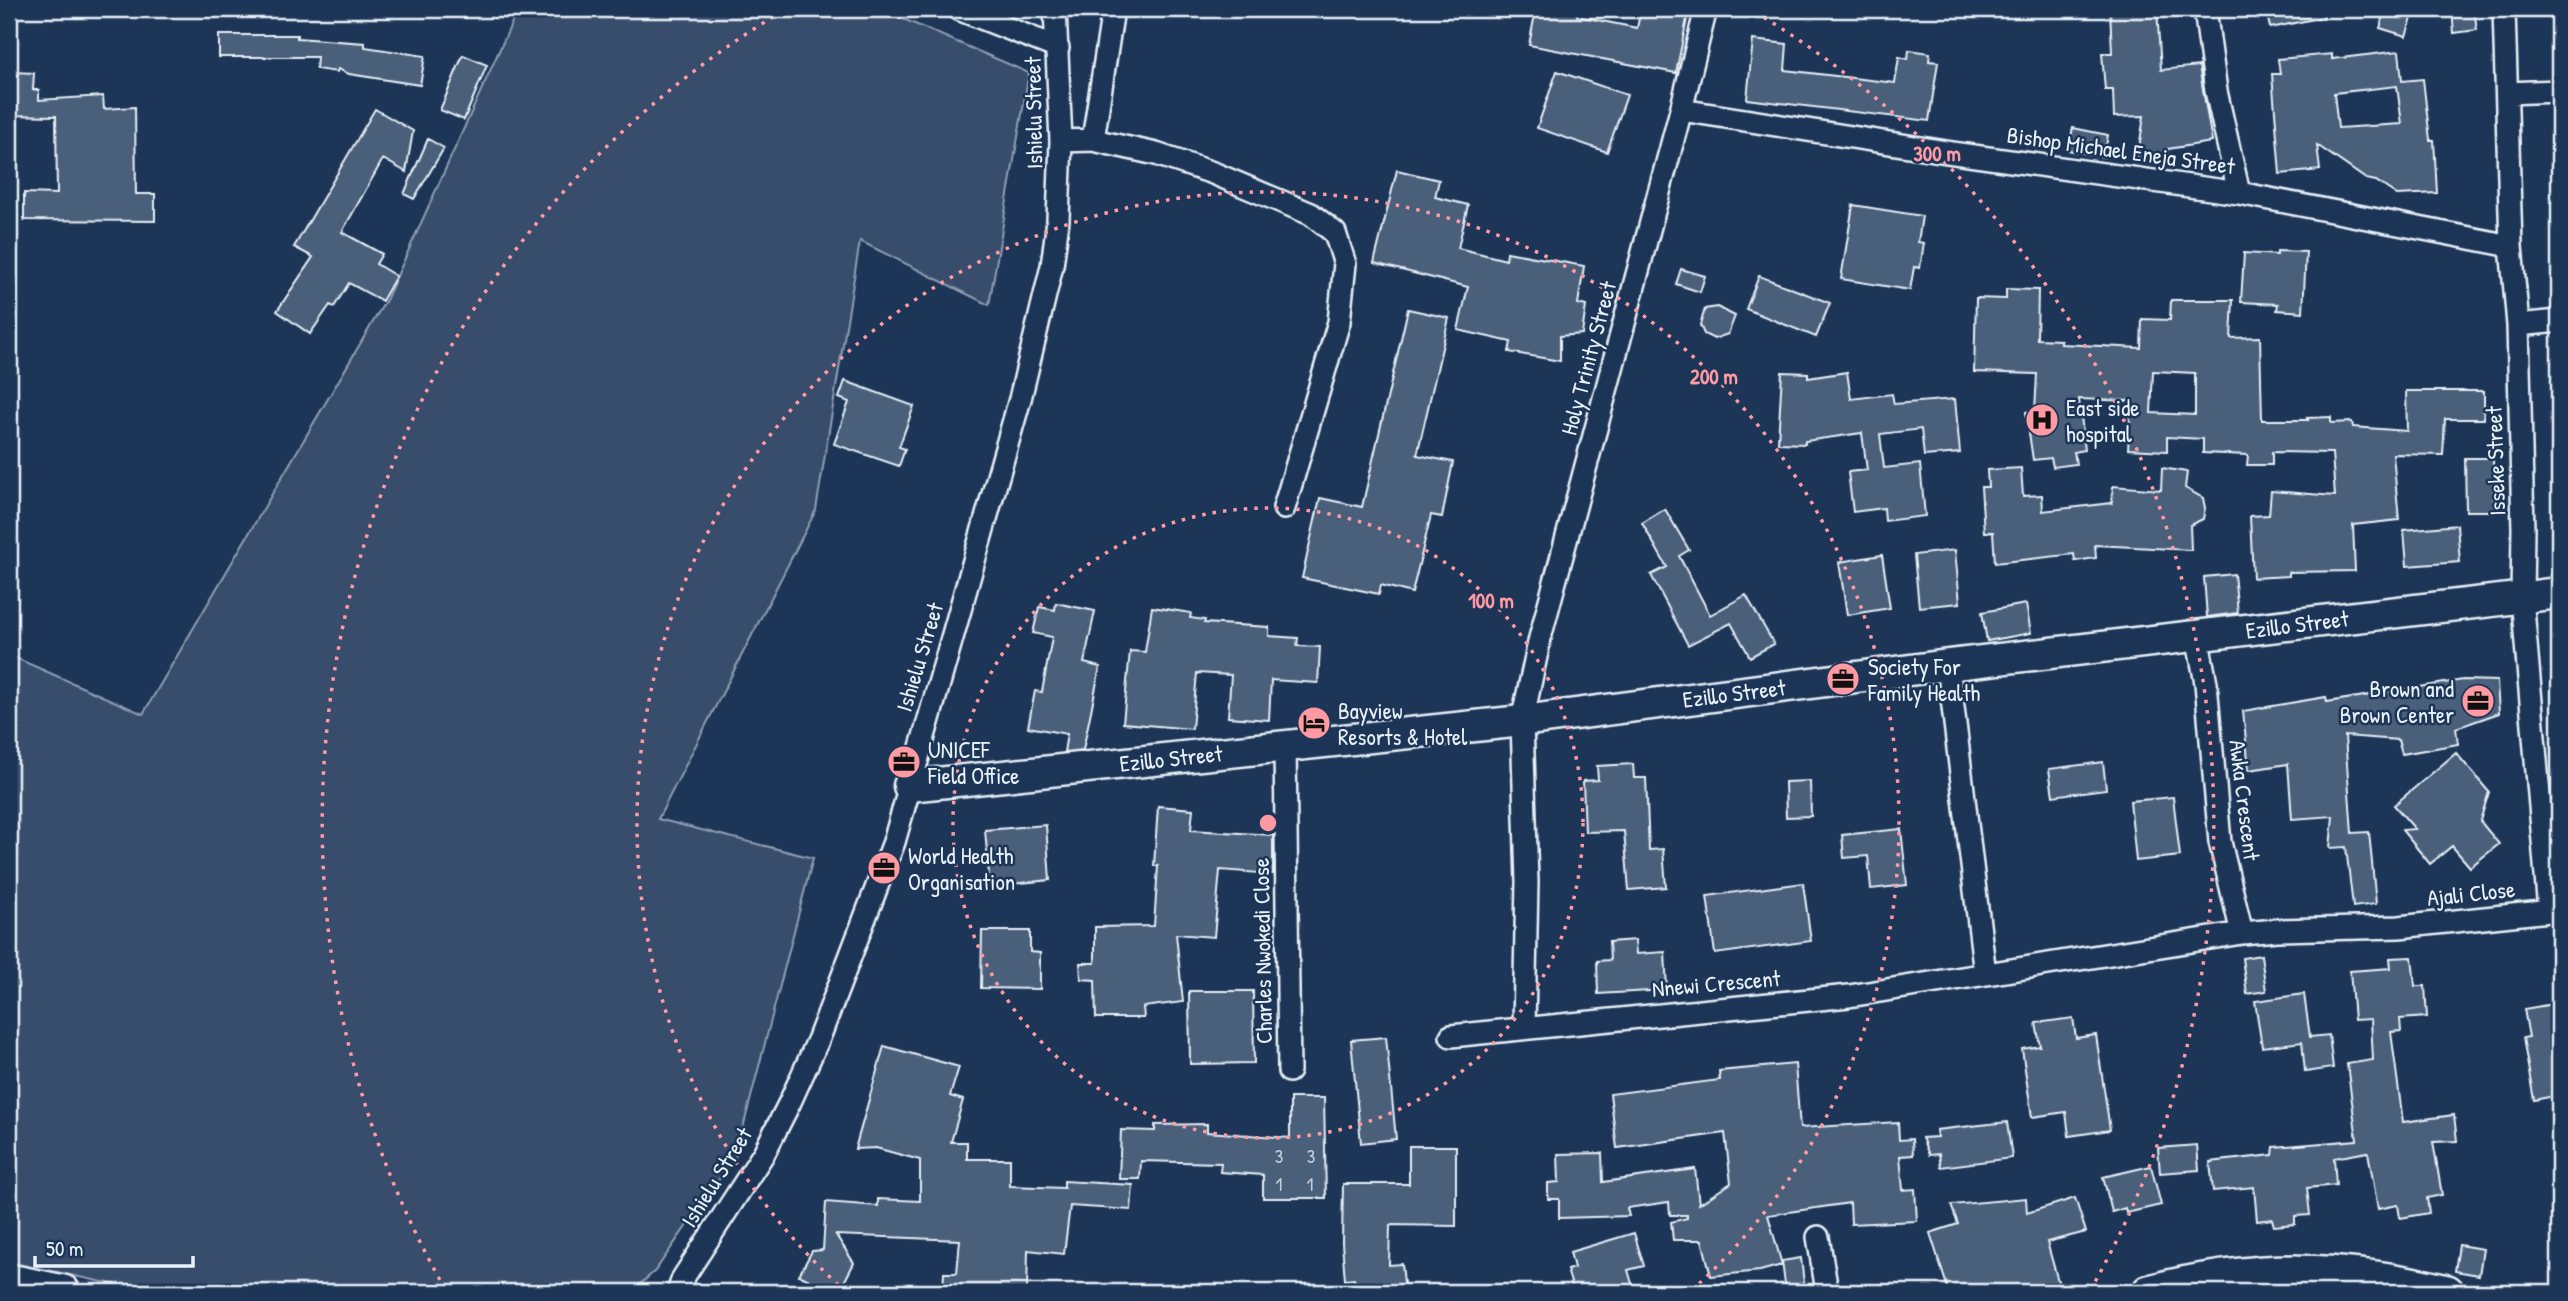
<svg xmlns="http://www.w3.org/2000/svg" width="2568" height="1301" font-family="'Patrick Hand',sans-serif">
<style>
.green{fill:#374d6c;stroke:#909fb2;stroke-width:2}
.building{fill:#495e7a;stroke:#e8f1f8;stroke-width:2;fill-rule:evenodd}
.lines{fill:none;stroke-linecap:round;stroke-linejoin:round}
.street-casing{stroke:#e8f1f8;stroke-width:26}
.secondary-casing{stroke:#e8f1f8;stroke-width:35}
.primary-casing{stroke:#e8f1f8;stroke-width:38}
.street{stroke:#1d3557;stroke-width:21}
.secondary{stroke:#1d3557;stroke-width:30}
.primary{stroke:#1d3557;stroke-width:33}
.ring{fill:none;stroke:#ff9aa2;stroke-width:3.5;stroke-dasharray:3.5 7}
.labels{text-anchor:middle;dominant-baseline:central;stroke-width:5;stroke-linejoin:round;paint-order:stroke}
.number-label{font-size:19px;fill:#c0ccd8}
.street-label{font-size:23px;fill:#e8f1f8;stroke:#1d3557}
.poi-label{font-size:23px;fill:#e8f1f8;stroke:#1d3557;text-anchor:start}
.centre{fill:#ff9aa2;stroke:#1d3557;stroke-width:3.5}
.ring-label{font-size:21px;text-anchor:middle;font-weight:bold;fill:#ff9aa2;stroke:#1d3557;stroke-width:5;stroke-linejoin:round;paint-order:stroke}
</style>
<rect width="100%" height="100%" fill="#1d3557"/>
<filter id="ink" filterUnits="userSpaceOnUse"><feTurbulence type="fractalNoise" baseFrequency=".0143" numOctaves="2"/><feDisplacementMap in="SourceGraphic" scale="14" xChannelSelector="R" yChannelSelector="G"/><feConvolveMatrix kernelMatrix="1 2 1 2 8 2 1 2 1" color-interpolation-filters="sRGB"/></filter>
<g filter="url(#ink)">
<path class="green" d="M518,9h362l149,64 -40,232 -129,-64 -44,269 -158,309 155,39 -77,297 -81,116 -24,21h-481l-141,-30v-607l134,59 244,-416z"/>
<path class="building" d="M1536,9h42l-1,7 60,12 4,-19h48l-13,64 -147,-28z
M2110,9h47l4,61 38,-4 13,76 -44,7 -3,17 -28,-5 7,-45 -30,1 -1,-27h-8l-3,-37h10z
M2266,9h57l1,8 -54,11z
M2386,9h29l-9,27 -26,-8z
M2452,9h22l3,21 -23,3z
M219,35h78v3l68,5v4l60,9 -5,29 -71,-11 -11,-5 -1,3 -21,-3 1,-12h-98z
M1753,40l34,4 -2,26 110,13 4,-26 9,2 1,-9 21,3 -1,8 9,1 -9,59 -182,-22z
M2399,51l3,30 21,-2 7,61h4l3,53 -40,2 -21,-14 -10,-2 -49,-34 3,25 -40,4 -8,-100h8l-2,-15 54,-5v5zM2397,86l5,38 -64,4 -4,-35z
M463,55l24,10 -23,55 -24,-10z
M1557,71l70,24 -20,57 -70,-24z
M13,72l21,1 -1,17h6v10l64,-4 1,13 31,-2 1,87h19v27l-131,-1v-27l33,1 -1,-78 -47,-1v-29l4,1z
M375,109l38,22 -7,41 -23,-13 -41,73 40,22 -6,10 20,12 -14,25 -33,-18 -15,24 -4,-2 -20,29 -33,-23 36,-54 -19,-10z
M2073,128l35,7 -4,22 -36,-7z
M428,139l16,9 -30,51 -10,-5z
M1397,170l42,10 -4,17 33,8 -10,43 48,12 1,-8 77,14 -6,38 8,2 -4,28 -22,2v25l-51,-9 2,-10 -53,-12 10,-43 -94,-24z
M1853,205l69,11 -4,26 6,1 -4,25 -6,-1 -4,23 -69,-11z
M2277,251l29,1 -3,60 -26,-2 1,-6 -37,-2 3,-49 33,2z
M1681,269l24,7 -5,16 -24,-8z
M1759,276l71,27 -14,34 -70,-28z
M2006,289l32,1 -1,49 24,1v4l80,4 1,-29 28,1 1,-20h62l-2,38 29,-1 2,83h46l-1,-2 24,-1v6l21,-1 1,5 54,4 -1,-40h78v28h-39l-2,36 -50,-1 6,66 -46,5 2,46 -66,1v4l-36,2 -3,-62 19,-1 2,-24 64,5 -3,-43 -60,-1v13h-25l1,-10 -45,-2v-14l-36,-2v14l-39,-2 3,-48 -52,-2 6,51 -11,2 2,12 -23,3 -2,-9 -18,2 -7,-48 9,-1 2,-37 -63,-2 2,-74 30,1zM2153,371l42,2v42l-44,-2z
M1717,307l18,9 -7,18 -14,5 -10,-5 -4,-9 5,-16z
M1408,309l41,9 -32,137 36,7 -11,55 -11,-2 -19,78 -31,-8 -2,9 -77,-16 18,-80 42,9z
M1782,372l26,1v5l39,-6 4,27 41,-5 2,10 61,-5 5,54 -36,3 -3,-27 -41,5 4,34 36,-4 5,52 -40,5 -1,-13 -31,4 -5,-40 19,-2 -5,-37 -57,8v3l-27,-1z
M845,381l69,25 -15,41 6,2 -6,17 -65,-22 15,-42 -10,-4z
M2465,458h28l1,53h-28z
M2021,468l2,28 19,-1 1,16 69,-8 1,-17 48,4 1,-22 25,4 -2,16 18,10 2,10 -2,11 -13,6 1,25 -96,-5 1,13 -21,3 -1,-7 -79,9 -2,-31h-9l-3,-45h7l-1,-17z
M1665,509l24,41 -10,6 31,59 36,-20 28,49 -24,13 -19,-34 -43,22 -37,-70 16,-8 -25,-44z
M2457,525l3,37 -53,4 -3,-36z
M1955,550l5,53 -41,4 -5,-52z
M1882,555l8,53 -43,7 -8,-53z
M2234,574l4,39 -31,4 -3,-40z
M1056,603l39,8 -11,52 16,4 -17,83 -19,2 3,-18 -39,-7 7,-36 7,1 10,-55 -19,-4 6,-26 16,3z
M2026,604l5,29 -44,8 -5,-29z
M1152,607l39,6 -1,5 15,2 -1,3 65,4v9l29,2 -1,8 23,1 -2,36 -47,-3 -2,40 -41,-3 3,-42 -34,-2 -5,56 -69,-6 7,-72 15,1z
M2463,680l34,1 2,32 -43,15 2,16 -56,10 -4,-14 -53,-4 7,97 17,-1 7,72 -23,3 -7,-60 -16,1 3,-32 -41,3 -4,-55 -39,6 -6,-59 83,-14 1,5z
M2456,753l33,39 -9,29 19,23 -29,23 -18,-21 -22,18 -28,-34 13,-1 -21,-24z
M2103,762l3,27 -53,7 -4,-27z
M1633,764l1,14h12l3,72 14,-1 3,38 -37,3 -5,-59 -39,1 -2,-51 15,-1 -1,-14z
M1810,781l1,35 -25,1 -1,-35z
M2173,797l7,59 -44,5 -6,-60z
M1158,806l35,3 -2,21 82,5v39l-53,-4 -6,67 -38,-3 7,68 -40,5 1,11h-48l-1,-38 -14,-1 -1,-16h15v-36l59,-1 4,-60h-4z
M1046,825l4,55 -60,6 -5,-56z
M1901,829l6,56 -36,4 -3,-33 -24,2 -2,-23z
M1803,883l8,58 -96,13 -8,-58z
M982,931h48v21l10,1v36l-59,-1z
M1635,940l1,14 29,-2 2,38 -69,4 -1,-33 13,-1 -1,-18z
M2261,955l5,36 -19,3 -5,-36z
M2412,957l3,29h10l2,31 -27,2 1,12 -10,1 12,90 51,-7 3,26 -24,1 9,53 -15,3 2,15 -29,5 -2,-13 -20,4 -10,-57 -34,6 2,27 -29,3 3,27 -15,1v8l-21,2 -2,-7 -15,2 -3,-34 -41,4 -3,-29 63,-7 1,-8 83,-7 -10,-76 26,-4 -2,-41 -17,1 -4,-49 41,-3 -1,-10z
M1189,991h64l1,72 -64,1z
M2304,994l6,43 19,-2 4,33 -28,4 -3,-30 -40,5 -7,-46z
M2559,1003v92l-25,5 -11,-62 6,-1 -5,-28z
M2073,1018l3,20 20,-3 14,95 -41,6 -3,-24 -34,5 -10,-68 18,-3 -4,-23z
M1386,1037l10,102 -35,4 -10,-103z
M884,1046l75,21 -9,29 13,4 -12,42h16v17h43v27l54,2v-7l69,4 -2,25 -61,-4 -6,48 -36,-4 -1,42h-84l1,-19h13l3,-33 -124,-5 18,28 -15,29h-6l-34,-17 13,-24 11,-1 3,-48 52,4v-7l42,2v-41l-44,-12 -21,1z
M1795,1064l5,64 98,-6 1,18 13,-1 1,16 -13,1 3,34 12,-1 2,32 -66,3 -1,-21 -82,12 14,50 -22,6 -49,5 -9,-36h-29l-2,-18 16,-4v-3h-17l-1,-13 -42,6 2,8 -70,2v-19h-11v-16l11,-1 -1,-28 44,-1 1,29 92,-13 4,35 32,-21 -6,-50 -108,15 -7,-54 110,-14 -1,-9z
M1290,1098h34l2,100h-63v-23l-43,-3 1,-9 -80,-2 -1,18h-21l2,-49 34,1v-6l52,-1v8l83,6z
M2007,1122l5,36 -71,9 -2,-13 -10,1 -7,-17 15,-1 -1,-7z
M2197,1145l2,25 -39,3 -2,-25z
M1409,1146h47v80l-66,-1 -1,40 13,-1 3,28h-18v-4l-31,3 -2,-12 -9,1 -3,-37 1,-59h66z
M2151,1166l10,39 -35,8 -1,-5 -13,4 -9,-35z
M2026,1198l1,15 48,-15 11,34 -39,10 14,50h-112l-19,-59 28,-9 -7,-19z
M1634,1233l10,33 -16,4 5,17 -19,5h-40l-7,-22 7,-2 -4,-16z
M2459,1245l24,4 -4,26 -24,-4z
M1801,1258l4,34h-19l-4,-31z"/>
<g class="lines">
<defs>
<path id="street" d="M958,9l100,39
M2205,9l11,82 23,102
M2504,9l7,237 7,79 5,204 -1,68 27,314
M2507,93l52,-2
M1681,110l272,43 286,40 272,53
M1093,140l20,-131
M1061,141l32,-1 63,14 57,19 98,41 24,19 10,31 -6,58 -55,186
M2518,325l41,-4
M2197,636l9,47 14,159 22,91 35,-3 122,-3 160,-17
M1948,665l37,309
M1285,746l4,325
M1524,1027l3,-145 -5,-161 18,-83 141,-528 25,-101
M1451,1036l398,-40 393,-63
M1818,1237l8,48 -4,7
M678,1292l5,-14 81,-125 26,-51 29,-64 75,-196 126,-443 32,-133 6,-46 3,-79 -6,-132"/>
<path id="secondary" d="M909,786l613,-65 426,-56 611,-72"/>
<path id="primary" d="M9,1281l54,11
M2149,1292c103,-27 195,-26 298,0"/>
</defs>
<use href="#street" class="street-casing"/>
<use href="#secondary" class="secondary-casing"/>
<use href="#primary" class="primary-casing"/>
<use href="#street" class="street"/>
<use href="#secondary" class="secondary"/>
<use href="#primary" class="primary"/>
</g>
</g>
<g class="ring">
<circle cx="1268" cy="823" r="315"/>
<path d="M846 1292A631 631 0 1 1 1690 1292"/>
<path d="M445 1289A946 946 0 0 1 781 12M1755 12A946 946 0 0 1 2091 1289"/>
</g>
<defs>
<symbol id="hospital-disc" viewBox="-11 -11 22 22"><circle r="9.5" fill="#ff9aa2" stroke="#1d3557"/><path d="M-5-5h3v3.5h4V-5h3V5h-3V1.5h-4V5h-3Z" fill="#111"/></symbol>
<symbol id="office-disc" viewBox="-11 -11 22 22"><circle r="9.5" fill="#ff9aa2" stroke="#1d3557"/><path d="M-6-3h4V-5.5h4V-3h4V5H-6ZM-1-4.5V-3h2v-1.5ZM-6 0V1H6V0Z" fill="#111"/></symbol>
<symbol id="hotel-disc" viewBox="-11 -11 22 22"><circle r="9.5" fill="#ff9aa2" stroke="#1d3557"/><path d="M-6-4.5h1.5V1H6V5H4.5V3h-9V5H-6ZM-4 0a1.8 1.8 0 1 1 3.6 0ZM.5 0V-2.5h3Q6-2.5 6 0Z" fill="#111"/></symbol>
</defs>
<g fill-rule="evenodd">
<use href="#hospital-disc" x="2023" y="401" width="38" height="38"/>
<use href="#office-disc" x="1824" y="660" width="38" height="38"/>
<use href="#office-disc" x="2459" y="682" width="38" height="38"/>
<use href="#hotel-disc" x="1295" y="704" width="38" height="38"/>
<use href="#office-disc" x="885" y="743" width="38" height="38"/>
<use href="#office-disc" x="865" y="849" width="38" height="38"/>
</g>
<g class="labels">
<g class="number-label">
<text x="1279" y="1156">3</text>
<text x="1311" y="1156">3</text>
<text x="1279" y="1184">1</text>
<text x="1310" y="1184">1</text>
</g>
<g class="street-label">
<text transform="translate(1033 113) rotate(-91)">Ishielu Street</text>
<text transform="translate(2121 150) rotate(8)">Bishop Michael Eneja Street</text>
<text transform="translate(1588 358) rotate(-75)">Holy Trinity Street</text>
<text transform="translate(2495 461) rotate(-92)">Isseke Street</text>
<text transform="translate(2297 624) rotate(-7)">Ezillo Street</text>
<text transform="translate(919 657) rotate(-73)">Ishielu Street</text>
<text transform="translate(1734 693) rotate(-7)">Ezillo Street</text>
<text transform="translate(1171 758) rotate(-6)">Ezillo Street</text>
<text transform="translate(2245 800) rotate(83)">Awka Crescent</text>
<text transform="translate(2471 893) rotate(-6)">Ajali Close</text>
<text transform="translate(1262 951) rotate(-91)">Charles Nwokedi Close</text>
<text transform="translate(1716 983) rotate(-5)">Nnewi Crescent</text>
<text transform="translate(716 1177) rotate(-58)">Ishielu Street</text>
</g>
<g class="poi-label">
<text x="2066" y="407">East side<tspan x="2066" dy="26">hospital</tspan></text>
<text x="1868" y="666">Society For<tspan x="1868" dy="26">Family Health</tspan></text>
<text x="2454" y="688" text-anchor="end">Brown and<tspan x="2454" dy="26">Brown Center</tspan></text>
<text x="1338" y="710">Bayview<tspan x="1338" dy="26">Resorts &amp; Hotel</tspan></text>
<text x="928" y="749">UNICEF<tspan x="928" dy="26">Field Office</tspan></text>
<text x="908" y="855">World Health<tspan x="908" dy="26">Organisation</tspan></text>
</g>
</g>
<circle cx="1268" cy="823" r="10" class="centre"/>
<g class="ring-label">
<text x="1937" y="161">300 m</text>
<text x="1714" y="384">200 m</text>
<text x="1491" y="608">100 m</text>
</g>
<rect width="2568" height="1301" fill="none" stroke="#1d3557" stroke-width="35"/>
<rect x="18" y="18" width="2533" height="1266" fill="none" stroke="#e8f1f8" stroke-width="2.5" filter="url(#ink)"/>
<path d="M35 1256v10h158v-10" fill="none" stroke="#e8f1f8" stroke-width="3.5"/>
<text x="46" y="1256" font-size="21" fill="#e8f1f8" stroke="#1d3557" stroke-width="5" paint-order="stroke">50 m</text>
</svg>
